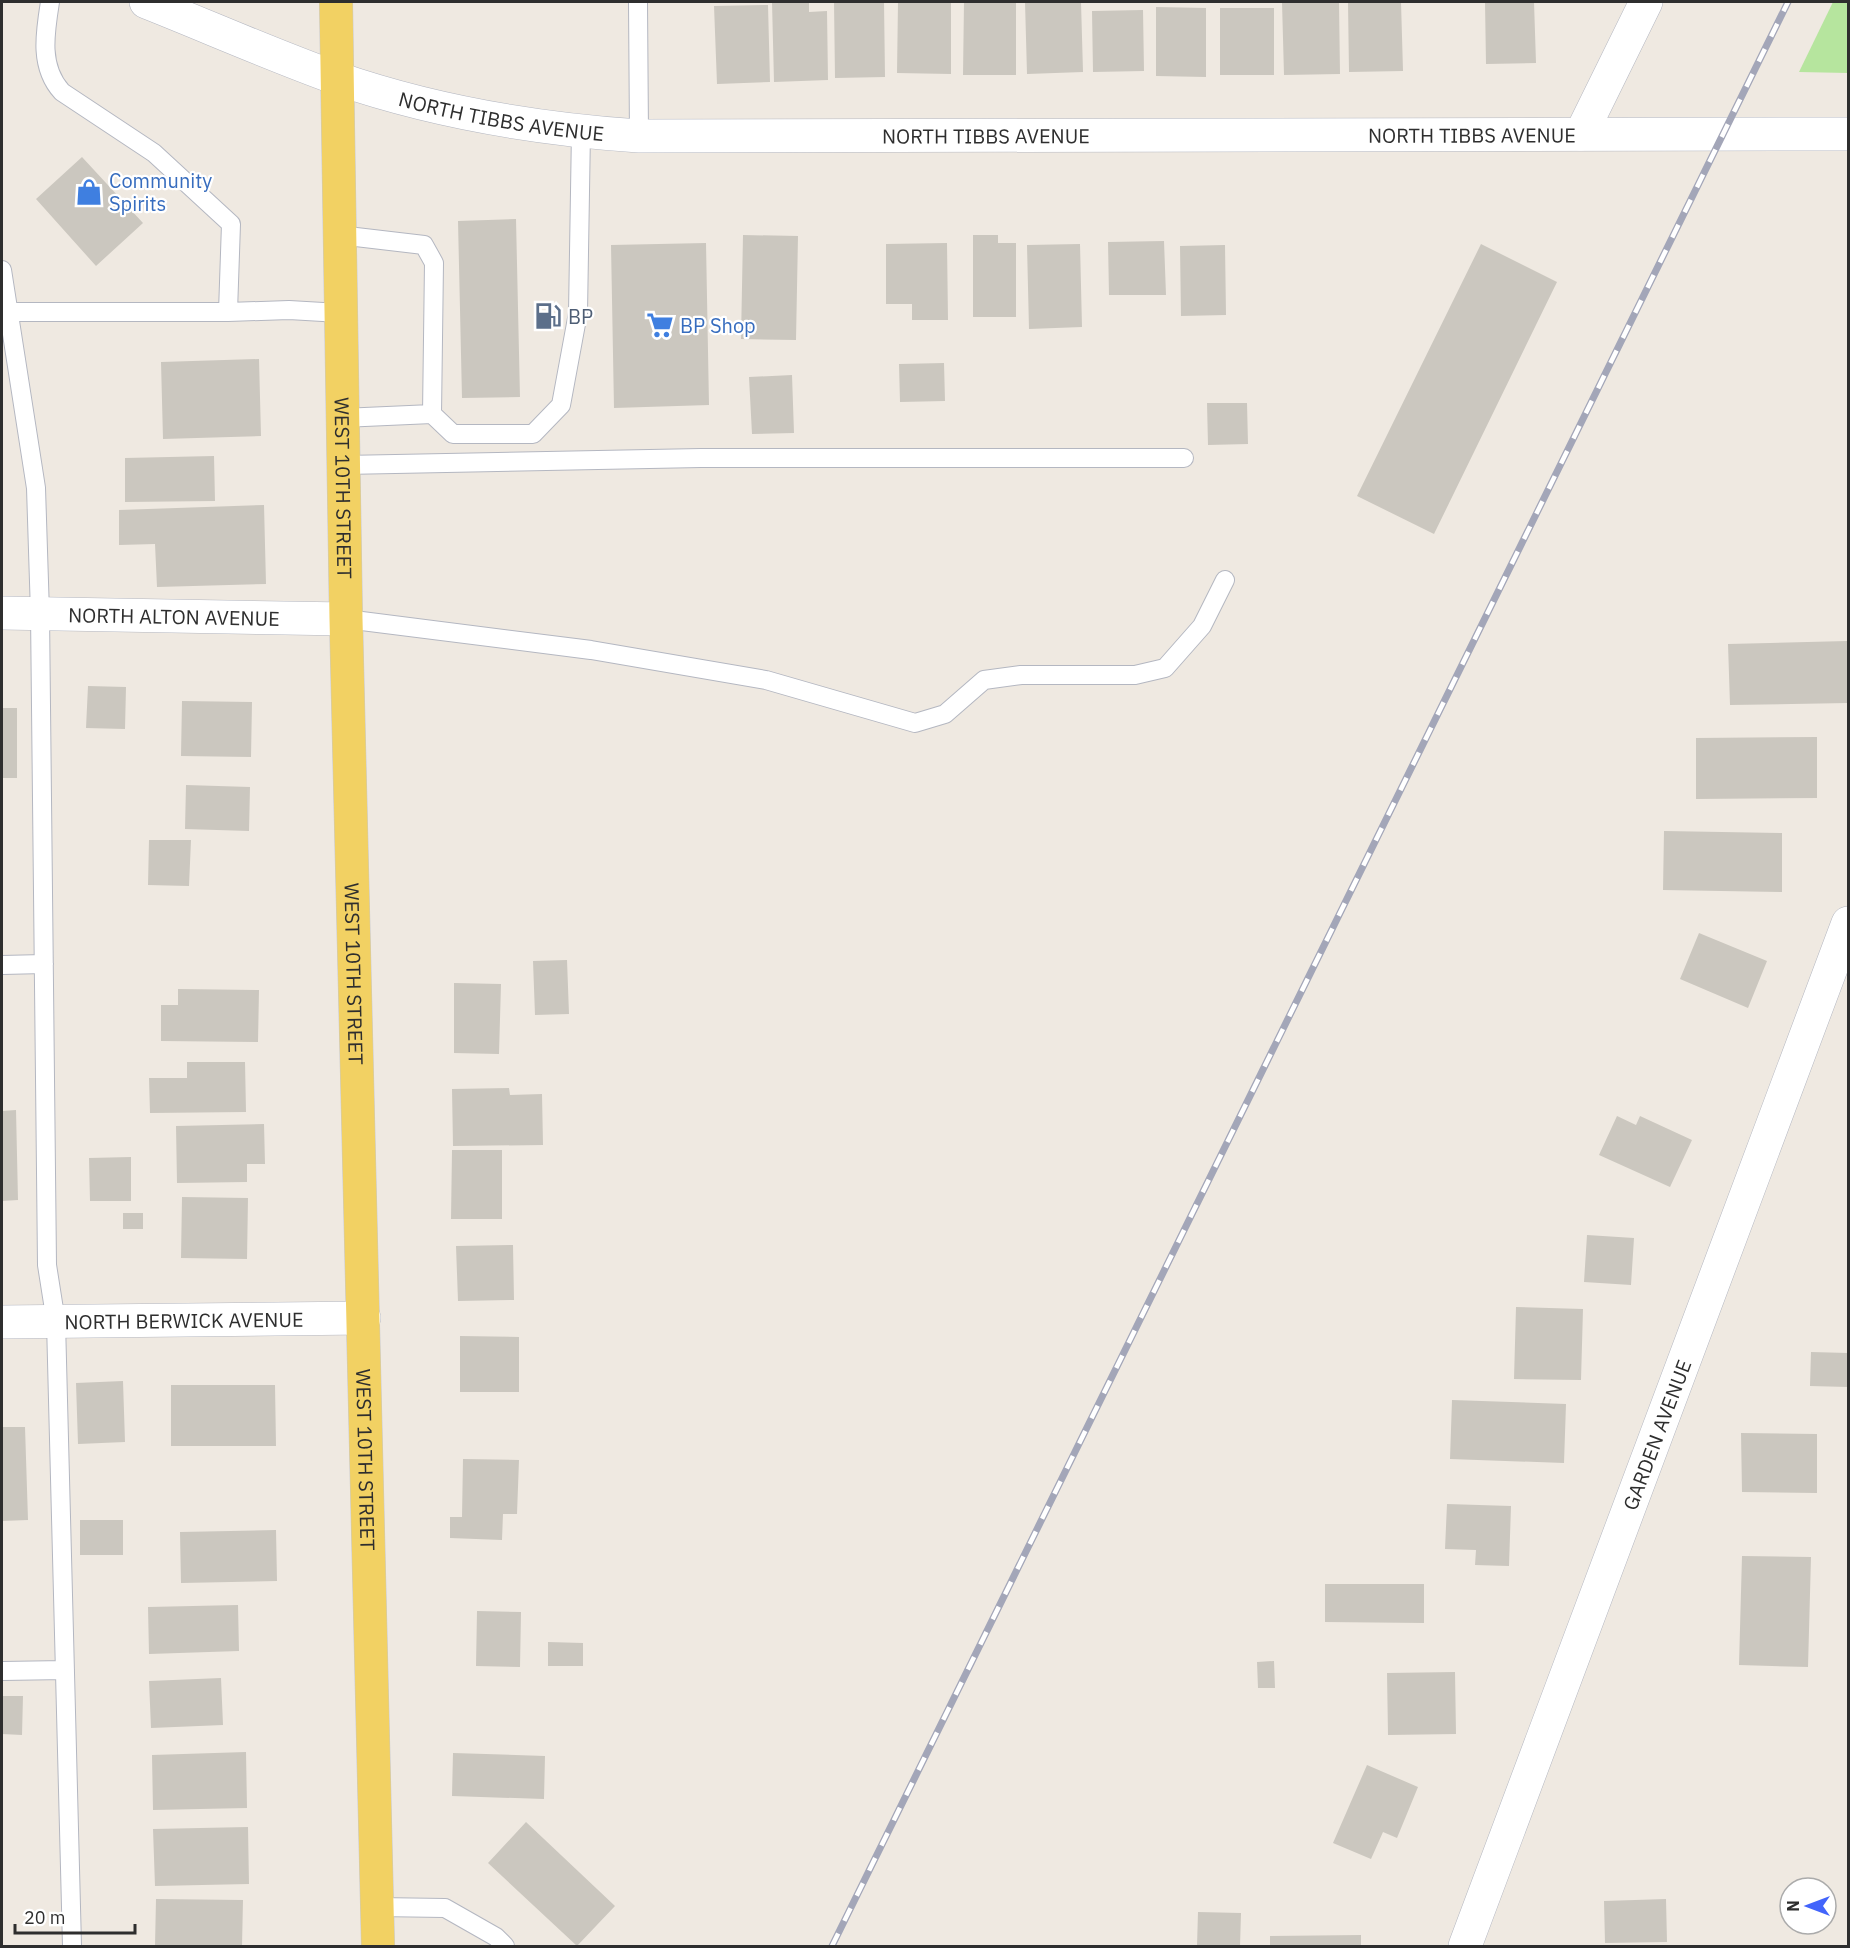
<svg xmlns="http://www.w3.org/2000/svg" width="1850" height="1948" font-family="'IBM Plex Sans',sans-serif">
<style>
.green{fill:#b6e59e}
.building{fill:#cbc7bf}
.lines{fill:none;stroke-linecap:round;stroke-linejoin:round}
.service-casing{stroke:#b4b7c1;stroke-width:20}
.minor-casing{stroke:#b4b7c1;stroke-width:34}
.tertiary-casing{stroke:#b4b7c1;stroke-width:34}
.primary-casing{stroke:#c9c9c9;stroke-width:34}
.service{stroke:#fff;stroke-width:18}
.minor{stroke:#fff;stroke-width:33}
.tertiary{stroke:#fff;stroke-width:33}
.primary{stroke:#f2d163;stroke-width:33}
.rail-casing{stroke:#a3a6b8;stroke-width:7}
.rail{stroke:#fff;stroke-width:4.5;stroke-dasharray:14;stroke-linecap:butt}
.labels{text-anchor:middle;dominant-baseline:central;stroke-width:4.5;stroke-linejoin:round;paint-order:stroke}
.street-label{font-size:20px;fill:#2e2e2e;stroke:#fff}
.shop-label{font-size:20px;fill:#366cbe;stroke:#fff;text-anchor:start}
.service-label{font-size:20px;fill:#4e5e75;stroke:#fff;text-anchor:start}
</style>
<rect width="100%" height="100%" fill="#efe9e1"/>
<path class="green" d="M1833,2h15v71l-49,-1z"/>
<path class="building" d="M772,2h37v10l18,-1 1,69 -54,2z
M834,2h50l1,75 -50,1z
M898,2h53v72l-54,-1z
M964,2h52v73h-53z
M1025,2h56l2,70 -56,2z
M1282,2h57l1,72 -56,1z
M1348,2h53l2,69 -54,1z
M1485,2h49l2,61 -50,1z
M768,5l2,77 -53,2 -3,-78z
M1156,7l50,1v69l-50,-1z
M1220,8h54v67h-54z
M1143,10l1,61 -51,1 -1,-61z
M82,157l61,66 -47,43 -60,-67z
M516,219l4,178 -58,1 -4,-177z
M743,235l55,1 -2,104 -55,-1z
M973,235h25v8h18v74h-43z
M1164,241l2,54h-57l-1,-53z
M706,243l3,162 -95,3 -3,-163z
M947,243l1,77h-36v-16h-26v-60z
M1080,244l2,83 -53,2 -2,-84z
M1481,244l76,38 -123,252 -77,-38z
M1225,245l1,70 -45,1 -1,-70z
M259,359l2,77 -98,3 -2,-77z
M944,363l1,38 -45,1 -1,-38z
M792,375l2,58 -42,1 -3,-57z
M1207,403h40l1,41 -40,1z
M214,456l1,45 -90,1v-44z
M264,505l2,79 -109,3 -2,-43 -36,1v-35z
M1847,641l1,62 -118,2 -2,-61z
M88,686l38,1 -1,42 -39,-1z
M182,701l70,1 -1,55 -70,-1z
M2,708h15v70h-15z
M1817,737v61l-121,1v-61z
M186,785l64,2 -1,44 -64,-2z
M1664,831l118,2v59l-119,-2z
M149,840h42l-2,46 -41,-1z
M1699,933l68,28 -19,47 -68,-29z
M567,960l2,54 -34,1 -2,-54z
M454,983l47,1 -2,70 -45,-1z
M178,989l81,1 -1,52 -97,-1v-36h17z
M187,1062h58l1,50 -96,1 -1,-35h38z
M509,1088l1,7 32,-1 1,51 -90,1 -1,-57z
M16,1110l2,90 -16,1v-90z
M1617,1116l19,9 4,-9 52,24 -22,47 -71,-32z
M264,1124l1,40h-18v18l-70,1 -1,-57z
M452,1150h50v69h-51z
M131,1157v44h-41l-1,-43z
M182,1197l66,1 -1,61 -66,-1z
M123,1213h20v16h-20z
M1587,1235l47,3 -3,47 -47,-3z
M513,1245l1,55 -56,1 -2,-55z
M1516,1307l67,2 -2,71 -67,-1z
M460,1336l59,1v55h-59z
M1811,1352l37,1v34l-38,-1z
M123,1381l2,61 -47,2 -2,-61z
M171,1385h104l1,61h-105z
M1452,1400l114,4 -2,59 -114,-4z
M2,1427h23l3,93 -26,1z
M1741,1433l76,1v59l-75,-1z
M463,1459l56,1 -2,54h-14l-1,26 -52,-2v-21h12z
M1447,1504l64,2 -2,60 -34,-1 1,-15 -31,-1z
M80,1520h43v35h-43z
M276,1530l1,51 -96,2 -1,-51z
M1742,1556l69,1 -3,110 -69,-2z
M1325,1584h99v39l-99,-1z
M238,1605l1,46 -90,3 -1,-47z
M477,1611l44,1 -1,55 -44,-1z
M548,1642l35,1v23h-35z
M1274,1661l1,27h-17l-1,-26z
M1455,1672l1,62 -68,1 -1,-62z
M221,1678l2,47 -72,3 -2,-47z
M2,1696h21l-1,39 -20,-1z
M246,1752l1,56 -94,2 -1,-55z
M453,1753l92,3 -1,43 -92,-3z
M1367,1765l51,22 -21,51 -14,-6 -12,27 -38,-16z
M526,1822l89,84 -38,40 -89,-83z
M248,1827l1,57 -94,2 -2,-57z
M156,1899l87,1 -1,46h-87z
M1666,1899l1,43 -62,1 -1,-42z
M1198,1912l43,1 -1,33h-43z
M1361,1935v11h-91v-10z"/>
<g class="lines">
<defs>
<path id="service" d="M50,2c-5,31 -11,65 12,90l92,61 77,71 -3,88 61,-2 51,3
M638,2l1,134
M339,235l85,10 10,18 -2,151 -90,4
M2,270l34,218 4,125 7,652 9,57 16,624
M10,312h218
M432,414l21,20h80l28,-29 17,-92 3,-182
M344,465l357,-7h483
M346,619l245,31 175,30 149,43 30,-9 39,-34 37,-5h114l30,-7 37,-42 23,-46
M2,965l42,-1
M2,1671l63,-1
M377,1907l68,1 51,29 9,9"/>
<g id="minor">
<path d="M1581,134l65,-132"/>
<path id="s1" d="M2,613l344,6"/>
<path id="s2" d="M2,1322l362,-4"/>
<path id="s3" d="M1465,1946l383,-1023"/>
</g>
<g id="tertiary">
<path id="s4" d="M146,2c63,25 126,53 190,76 98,34 201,51 303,58l1209,-2"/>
</g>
<g id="primary">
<path id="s5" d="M336,2l10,617 32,1327"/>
</g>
</defs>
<use href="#service" class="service-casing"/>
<use href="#minor" class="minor-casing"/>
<use href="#tertiary" class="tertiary-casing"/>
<use href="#primary" class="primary-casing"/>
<use href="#service" class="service"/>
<use href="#minor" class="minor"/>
<use href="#tertiary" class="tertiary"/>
<use href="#primary" class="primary"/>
<defs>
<path id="rail" d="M832,1946l956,-1944"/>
</defs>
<use href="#rail" class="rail-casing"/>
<use href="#rail" class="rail"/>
</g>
<defs>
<symbol id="shop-bare" viewBox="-9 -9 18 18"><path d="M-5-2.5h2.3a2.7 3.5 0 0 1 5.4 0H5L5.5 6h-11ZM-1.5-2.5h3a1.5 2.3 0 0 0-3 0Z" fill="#3f7fe0" stroke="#fff" stroke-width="2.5" paint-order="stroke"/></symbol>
<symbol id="fuel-bare" viewBox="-9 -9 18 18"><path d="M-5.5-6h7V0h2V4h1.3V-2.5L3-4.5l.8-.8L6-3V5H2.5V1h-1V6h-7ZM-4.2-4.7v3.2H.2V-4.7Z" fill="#5c6f8a" stroke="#fff" stroke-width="2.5" paint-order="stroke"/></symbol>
<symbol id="supermarket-bare" viewBox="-9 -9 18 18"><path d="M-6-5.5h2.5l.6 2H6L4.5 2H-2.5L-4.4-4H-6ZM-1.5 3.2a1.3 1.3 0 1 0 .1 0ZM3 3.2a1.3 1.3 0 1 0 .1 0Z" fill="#3f7fe0" stroke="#fff" stroke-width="2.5" paint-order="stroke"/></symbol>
</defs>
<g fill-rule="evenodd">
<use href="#shop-bare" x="70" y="173" width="38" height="38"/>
<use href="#fuel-bare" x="529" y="297" width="38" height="38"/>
<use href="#supermarket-bare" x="641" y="306" width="38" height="38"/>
</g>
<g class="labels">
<g class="street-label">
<text stroke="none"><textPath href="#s4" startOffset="375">NORTH TIBBS AVENUE</textPath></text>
<text stroke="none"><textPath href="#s4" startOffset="861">NORTH TIBBS AVENUE</textPath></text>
<text stroke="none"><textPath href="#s4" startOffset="1347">NORTH TIBBS AVENUE</textPath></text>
<text stroke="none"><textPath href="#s5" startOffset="486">WEST 10TH STREET</textPath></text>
<text stroke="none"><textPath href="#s1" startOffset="172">NORTH ALTON AVENUE</textPath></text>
<text stroke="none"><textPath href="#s5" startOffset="972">WEST 10TH STREET</textPath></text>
<text stroke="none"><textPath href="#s2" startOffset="182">NORTH BERWICK AVENUE</textPath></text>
<text stroke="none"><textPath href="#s3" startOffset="546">GARDEN AVENUE</textPath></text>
<text stroke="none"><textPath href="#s5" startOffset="1458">WEST 10TH STREET</textPath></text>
</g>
<g class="shop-label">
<text x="109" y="180">Community<tspan x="109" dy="23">Spirits</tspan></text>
<text x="680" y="325">BP Shop</text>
</g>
<g class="service-label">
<text x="568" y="316">BP</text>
</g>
</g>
<rect width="1850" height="1948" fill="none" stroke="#2e2e2e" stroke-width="6"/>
<g transform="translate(1808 1906) rotate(270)"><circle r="28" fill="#ffffff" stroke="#ababab" stroke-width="1.5"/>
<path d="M0-4.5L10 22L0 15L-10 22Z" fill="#4264fb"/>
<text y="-9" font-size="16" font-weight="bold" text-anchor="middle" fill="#2e2e2e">N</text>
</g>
<path d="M15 1924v9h120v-9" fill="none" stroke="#2e2e2e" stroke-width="3"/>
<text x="24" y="1924" font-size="18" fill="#2e2e2e" stroke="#ffffff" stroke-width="4.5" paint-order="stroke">20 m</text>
</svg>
